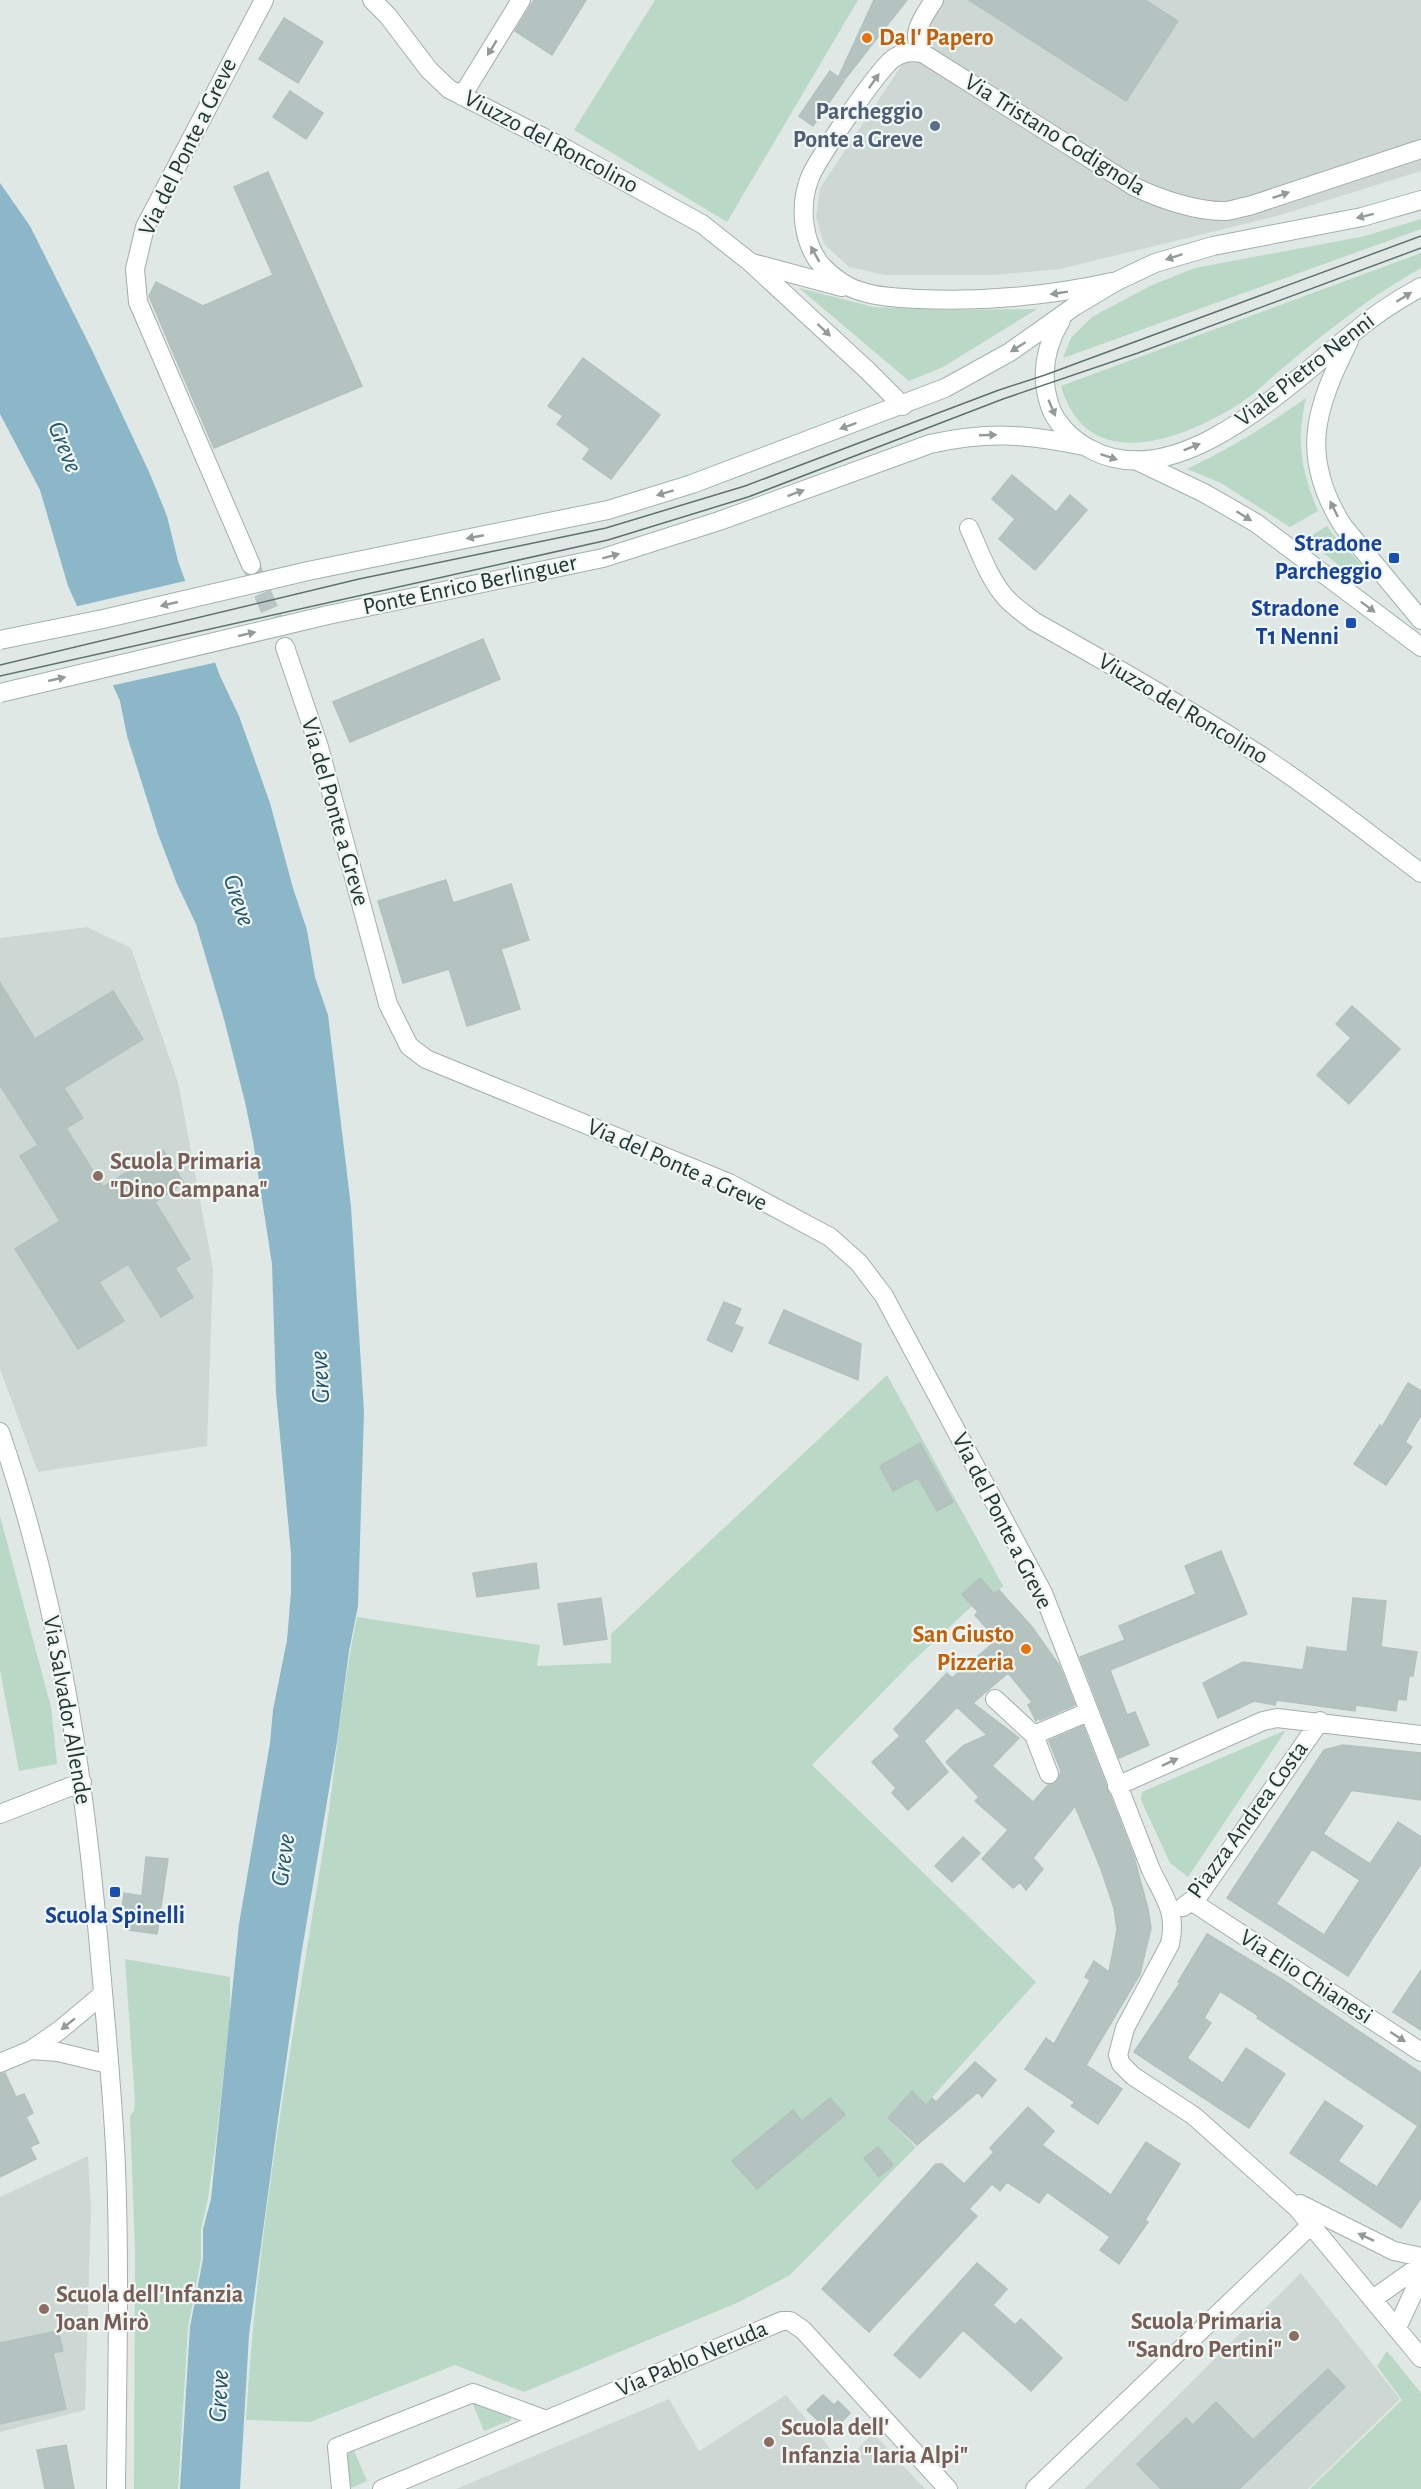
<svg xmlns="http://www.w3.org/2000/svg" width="1421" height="2489" font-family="'Alegreya Sans',sans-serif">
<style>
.built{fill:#cdd8d5}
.green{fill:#b9d8c6}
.water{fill:#8bb7c9}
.pier{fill:#dfe8e5}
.building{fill:#b4c3bf;stroke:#b2c1bd;stroke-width:1.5;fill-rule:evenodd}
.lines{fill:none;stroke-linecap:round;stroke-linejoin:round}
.minor-tunnel{stroke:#b9c5c2;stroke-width:18;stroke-dasharray:18 9;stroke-linecap:butt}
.minor-casing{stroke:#a3afac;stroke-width:20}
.secondary-casing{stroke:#9fb3ae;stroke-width:20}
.minor{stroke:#fff;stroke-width:18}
.secondary{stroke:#fff;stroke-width:18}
.tram{stroke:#5c726f;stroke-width:1.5}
.secondary-bridge-casing{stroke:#9fb3ae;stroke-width:20;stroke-linecap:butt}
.secondary-bridge{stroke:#fff;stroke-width:18}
.oneway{fill:#909b9a}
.food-dot{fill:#e8710a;stroke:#eff6f3;stroke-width:2}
.service-dot{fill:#5c6f8a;stroke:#eff6f3;stroke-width:2}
.transit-dot{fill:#1a4fb4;stroke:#eff6f3;stroke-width:2}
.education-dot{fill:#8d6e63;stroke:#eff6f3;stroke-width:2}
.labels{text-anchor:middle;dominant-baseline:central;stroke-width:4.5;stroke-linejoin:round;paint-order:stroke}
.food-label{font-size:24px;font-weight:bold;fill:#c56008;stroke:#eff6f3;text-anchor:start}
.service-label{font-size:24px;font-weight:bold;fill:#4e5e75;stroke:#eff6f3;text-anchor:end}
.street-label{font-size:24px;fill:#223734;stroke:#eff6f3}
.transit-label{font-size:24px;font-weight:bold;fill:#164399;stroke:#eff6f3;text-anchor:end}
.education-label{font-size:24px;font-weight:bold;fill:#785e54;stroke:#eff6f3;text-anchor:start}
.water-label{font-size:26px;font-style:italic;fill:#22566c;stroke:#eff6f3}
</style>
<rect width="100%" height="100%" fill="#dfe8e5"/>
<path class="built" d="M945,0h476v171l-144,45 -217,53 -67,6h-108l-36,-8 -25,-23 -8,-27 4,-29z
M87,927l44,21 47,134 35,187 -6,177 -169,26 -38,-103v-431z
M88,2156l3,51 -6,203 -85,22v-235z
M1301,2273l99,126 -92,90h-224z
M786,2395l57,69 30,-31 52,56h-469l213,-90 30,52z"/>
<path class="green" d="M655,0h203l-131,222 -153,-92z
M1421,219v10l-358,129 8,-20 21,-21 60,-32 43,-17 170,-32z
M1421,253v15c-24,14 -47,28 -69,45 -23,17 -46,35 -68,54 -14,11 -27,25 -42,35 -57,37 -155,76 -181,-16z
M799,288l74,19 73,3 91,-1 -94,58 -34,14z
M1306,398c-10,42 -5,73 12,113l-28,16 -69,-44 -34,-14c45,-22 78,-42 119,-71z
M1327,526c12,19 32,32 41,49l-3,4 -10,-1 -49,-39z
M887,1375l116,211 -9,8 -14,-16 -18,15 10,13 -60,56 -100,103 224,217 -110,122 -14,-13 -25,27 29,29 -126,128 -51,27 -215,90 -69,-27 -145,57 -64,-2c11,-187 45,-372 75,-557 14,-82 19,-165 36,-246l183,28 -3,21 74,-3v-29z
M0,1516l51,191 6,57 -38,7 -19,-101z
M1286,1730l-98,147 -18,-14 -29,-63 1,-8z
M125,1959l105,18v38l-14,125 -8,59 -7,30v30l-13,69 -10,161h-44l1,-239 -5,-134 4,-5 1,-9z
M1387,2351l34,42v96h-111l92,-89 -25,-34z
M472,2402l39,14v4l-27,11z
M354,2451l13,30 -13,6h-5l-3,-32z"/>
<path class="water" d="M0,183l30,43 61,122 59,126 17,42 11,45 42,115 19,40 31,87 23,85 14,42 8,47 13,38 23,192 13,205 -6,194 -9,45 -12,91 -36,214 -23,163 -29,216 -9,154h-60l10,-162 13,-68v-30l8,-30 28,-275 31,-181 3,-33 14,-70 4,-47v-40l-15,-160 -4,-129 -19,-123 -8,-39 -21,-83 -28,-95 -19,-40 -19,-50 -31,-98 -7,-35 -52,-115 -28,-96 -40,-76z"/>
<path class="pier" d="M189,580l29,82 -108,24 -36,-79z"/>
<path class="building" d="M534,0h52l-34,55 -37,-24z
M874,0h33l-62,79 -6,-3z
M969,0h176l33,21 -52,80z
M284,18l39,24 -25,41 -39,-24z
M830,71l14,10 -31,45 -14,-10z
M290,91l33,22 -17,26 -33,-22z
M268,172l94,214 -148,62 -65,-152 7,-14 47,24 70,-31 -39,-88z
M583,358l77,57 -49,64 -28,-20 7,-10 -33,-25 6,-8 -15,-10z
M1012,475l44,37 14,-17 17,15 -52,60 -36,-31 16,-20 -23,-20z
M483,639l17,40 -150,63 -17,-40z
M446,880l7,23 58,-19 18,56 -28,9 19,60 -53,17 -18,-57 -46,14 -25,-82z
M0,983l35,56 78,-48 30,48 -79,49 19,30 -17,10 37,59 60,-37 21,33 -29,19 35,57 -15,9 18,29 -32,20 -33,-53 -29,18 25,39 -46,28 -63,-100 45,-28 -40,-65 18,-11 -38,-60z
M1352,1006l48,43 -51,55 -32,-29 34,-37 -15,-14z
M724,1302l17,7 -7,15 9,4 -11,24 -25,-12z
M784,1310l77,34 -3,36 -89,-37z
M1408,1383l13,8v24l-16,27 7,5 -26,38 -32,-21 26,-39 2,2z
M920,1443l33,59 -16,9 -19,-33 -25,13 -13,-25z
M1221,1551l26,63 -137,56 17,45 8,-3 14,33 -30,13 -39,-101 45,-17 -6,-14 77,-32 -11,-28z
M536,1563l3,25 -62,9 -4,-24z
M980,1578l14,16 5,-4 33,37 27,38 16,40 -35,15 -1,-3 -3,4 -8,-16 4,-3 -24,-29 -35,30 46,35 -27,28 41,36 15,-17 9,-4 3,-5 1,-5 -12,-30 34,-15 51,131 14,52 3,19 -11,46 -54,91 36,24 -24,35 -27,-18 4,-4 -50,-33 21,-31 8,6 36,-64 -5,-3 9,-16 15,11 8,-42 -3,-22 -13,-39 -26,-63 -42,52 10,11 -17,21 -6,-8 -7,6 -31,-29 26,-29 -33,-29 4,-4 -33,-35 17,-16 24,-11 -30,-28 -33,34 24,31 -40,38 -16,-17 4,-5 -24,-26 28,-26 -6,-7 53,-56 5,5 45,-38 -22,-25 3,-3 -16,-18z
M601,1598l6,41 -43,6 -6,-41z
M1353,1598l33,3 -5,46 36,5 -4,24h-4l-3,24 -8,-1 -2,12 -40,-6 -1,6 -79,-11 -1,5 -21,-4 -36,17 -15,-35 40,-21 60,8 4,-23 40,5z
M1343,1745l78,8v47l-72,-10 2,1 -28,43 47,30 28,-42 23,15v27l-73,112 -121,-78 97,-148zM1312,1849l48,31 -36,55 -48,-31z
M963,1837l17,16 -28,29 -17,-16z
M146,1857l22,2 -11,75 -28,-4 2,-9 -10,-2 3,-26 18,3z
M1207,1934l76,46 138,93v125l-20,30 -111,-75 35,-52 38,25 -25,35 39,26 41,-61 -161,-108 2,-2 -39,-25 -16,27 7,5 -24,35 36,25 23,-35 39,26 -36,54 -115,-76 46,-69 -2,-1z
M1421,1970v60l-28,-18z
M975,2062l21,18 -14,17 -4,-5 -61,53 -29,-27 24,-27 14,14 6,-7 4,4z
M5,2073l11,24 8,-3 9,19 -7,4 13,26 -9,4 6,12 -36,18v-103z
M830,2098l15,17 -88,74 -25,-28 61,-51 9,11z
M1028,2107l26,24 -12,14 69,50 35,-53 34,22 -35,56 3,2 -29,42 -19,-14 10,-13 -63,-45 -8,11 -32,-21 -7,9 -8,-7 -23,25 8,7 -108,116 -47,-43 114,-125h6l22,20 30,-32 -4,-4z
M878,2147l15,18 -14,12 -15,-19z
M977,2263l30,26 -14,16 22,20 6,-6 41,39 -31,33 -68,-61 -43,48 -26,-23z
M58,2331l5,20 -10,2 13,56 -66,15v-81z
M1328,2369l17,18 -106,102h-78l-24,-25 49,-46 7,7 23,-23 37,38z
M823,2395l11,10 4,-4 12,12 -19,20 -24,-23z
M66,2445l8,44h-29l-8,-39z"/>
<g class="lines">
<path class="minor-tunnel" d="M252,568l33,79"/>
<defs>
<path id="minor" d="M372,0l16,16 41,54 20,19 117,60 136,75 48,38 117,108 36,36
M924,54c-16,-19 -1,-36 10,-54
M462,96l59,-96
M752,263l90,24
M1112,282c-64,14 -129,20 -194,17 -19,-1 -40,-2 -58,-8 -12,-3 -29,-15 -38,-25 -19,-22 -23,-58 -13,-86 6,-18 70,-112 85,-122 9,-6 20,-7 30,-4l211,133c25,12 63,25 91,24 8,-1 16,-4 23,-5l172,-57
M969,528c11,24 20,51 37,70 8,9 20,17 29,24 77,43 154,87 228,135 55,36 106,77 158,116
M251,565l-113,-263 -3,-33 10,-42 119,-227
M285,647l34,100 69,257 21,42 17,13 303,124 101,54 29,26 25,33 159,297 108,277c14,29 26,41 19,74l-45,84 -7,27 3,9 12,12 61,40 103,92 124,150
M0,1432c59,170 85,347 100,526 6,69 13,139 16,209 4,107 1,215 0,322
M995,1699l39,36
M1049,1774l-15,-39 54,-23
M1117,1786l146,-65 14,-3 144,17
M0,1814l82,-32
M1191,1901l230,151
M1183,1907l16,-12 121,-174
M31,2050l27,2 50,12
M0,2063l31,-13 29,-20 43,-36
M1300,2204l94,47 27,6
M1373,2299l48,-34
M1397,2328l24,-52
M341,2489l-4,-42 136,-54 73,27
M382,2489l400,-168h8l13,9 145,159
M1035,2489l277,-265"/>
<path id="secondary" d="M1061,320c-15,25 -21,54 -12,83 5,19 23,37 41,46 88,48 200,-66 263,-116 21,-18 44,-33 68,-46
M1349,341c-34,68 -50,115 -6,185l78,94
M1135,460l69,33 52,30 165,124
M308,571l300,-61 84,-26 253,-96 65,-36 65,-46 42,-25 38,-18 58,-17 149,-29 59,-17
M328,615l275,-57 116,-37 211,-77c58,-13 96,-10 154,2"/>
</defs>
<use href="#minor" class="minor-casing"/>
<use href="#secondary" class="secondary-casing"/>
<use href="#minor" class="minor"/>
<use href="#secondary" class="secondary"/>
<path class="tram" d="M0,665l359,-86 247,-51 139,-42 254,-96 46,-15 376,-139
M0,676l608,-136 140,-43 255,-98 135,-46 283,-105"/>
<defs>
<path id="secondary-bridge" d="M0,640l103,-21 205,-48
M0,693l328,-78"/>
</defs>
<use href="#secondary-bridge" class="secondary-bridge-casing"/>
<use href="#secondary-bridge" class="secondary-bridge"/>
</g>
<defs><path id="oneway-solid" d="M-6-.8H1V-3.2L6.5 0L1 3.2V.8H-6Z" transform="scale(1.5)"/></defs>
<g class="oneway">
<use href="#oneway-solid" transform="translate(492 48) rotate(121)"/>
<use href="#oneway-solid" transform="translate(874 81) rotate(-55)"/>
<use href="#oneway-solid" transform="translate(1281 195) rotate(-19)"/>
<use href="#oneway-solid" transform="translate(1365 216) rotate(166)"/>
<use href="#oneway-solid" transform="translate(815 254) rotate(-119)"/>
<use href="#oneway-solid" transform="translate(1174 257) rotate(162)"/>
<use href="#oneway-solid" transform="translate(1059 293) rotate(171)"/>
<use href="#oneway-solid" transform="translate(1404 297) rotate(-32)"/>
<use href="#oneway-solid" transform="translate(824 330) rotate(43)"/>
<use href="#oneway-solid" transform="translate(1018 347) rotate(148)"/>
<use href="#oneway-solid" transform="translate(1052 408) rotate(67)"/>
<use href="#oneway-solid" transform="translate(848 426) rotate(160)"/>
<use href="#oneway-solid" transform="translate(988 435) rotate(-2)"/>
<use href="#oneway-solid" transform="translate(1192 447) rotate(-22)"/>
<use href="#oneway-solid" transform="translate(1109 457) rotate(18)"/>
<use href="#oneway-solid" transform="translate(665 493) rotate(163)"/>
<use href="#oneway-solid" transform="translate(796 493) rotate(-20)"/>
<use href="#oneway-solid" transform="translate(1334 509) rotate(-116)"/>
<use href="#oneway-solid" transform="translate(1244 516) rotate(32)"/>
<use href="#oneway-solid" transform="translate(475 537) rotate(169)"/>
<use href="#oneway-solid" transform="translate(611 556) rotate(-15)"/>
<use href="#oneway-solid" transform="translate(169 604) rotate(167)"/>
<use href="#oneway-solid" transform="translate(1368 607) rotate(37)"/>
<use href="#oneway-solid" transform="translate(247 634) rotate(-13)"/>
<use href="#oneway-solid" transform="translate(57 679) rotate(-13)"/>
<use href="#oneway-solid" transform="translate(1170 1762) rotate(-25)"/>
<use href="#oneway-solid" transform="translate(68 2024) rotate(141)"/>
<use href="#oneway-solid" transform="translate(1398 2037) rotate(33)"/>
<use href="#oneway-solid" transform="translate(1366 2237) rotate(-155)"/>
</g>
<g class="food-dot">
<circle cx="867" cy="38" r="6"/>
<circle cx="1026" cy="1649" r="6"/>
</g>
<circle class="service-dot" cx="935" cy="126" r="6"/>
<g class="transit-dot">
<rect x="1388" y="552" width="12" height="12" rx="3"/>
<rect x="1345" y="617" width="12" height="12" rx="3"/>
<rect x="109" y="1886" width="12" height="12" rx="3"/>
</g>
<g class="education-dot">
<circle cx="98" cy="1176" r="6"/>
<circle cx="44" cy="2309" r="6"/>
<circle cx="1294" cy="2336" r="6"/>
<circle cx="769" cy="2442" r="6"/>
</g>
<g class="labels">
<g class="food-label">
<text x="879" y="38">Da I' Papero</text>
<text x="1014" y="1635" text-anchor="end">San Giusto<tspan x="1014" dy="28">Pizzeria</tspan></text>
</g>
<g class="service-label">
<text x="923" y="112">Parcheggio<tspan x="923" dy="28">Ponte a Greve</tspan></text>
</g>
<g class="street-label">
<text transform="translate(1055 135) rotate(32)">Via Tristano Codignola</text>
<text transform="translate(551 142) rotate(28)">Viuzzo del Roncolino</text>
<text transform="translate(188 147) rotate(-64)">Via del Ponte a Greve</text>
<text transform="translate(1305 370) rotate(-38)">Viale Pietro Nenni</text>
<text transform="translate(470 585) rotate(-12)">Ponte Enrico Berlinguer</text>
<text transform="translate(1183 709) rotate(31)">Viuzzo del Roncolino</text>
<text transform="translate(335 812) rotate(74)">Via del Ponte a Greve</text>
<text transform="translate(677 1165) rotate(24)">Via del Ponte a Greve</text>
<text transform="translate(1002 1521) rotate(63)">Via del Ponte a Greve</text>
<text transform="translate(67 1710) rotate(80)">Via Salvador Allende</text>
<text transform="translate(1248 1820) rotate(-54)">Piazza Andrea Costa</text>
<text transform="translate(1306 1977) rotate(33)">Via Elio Chianesi</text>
<text transform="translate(692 2359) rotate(-23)">Via Pablo Neruda</text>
</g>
<g class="transit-label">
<text x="1382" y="544">Stradone<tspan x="1382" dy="28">Parcheggio</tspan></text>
<text x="1339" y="609">Stradone<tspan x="1339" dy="28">T1 Nenni</tspan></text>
<text x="115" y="1916" text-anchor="middle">Scuola Spinelli</text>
</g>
<g class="education-label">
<text x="110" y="1162">Scuola Primaria<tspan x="110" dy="28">"Dino Campana"</tspan></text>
<text x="56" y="2295">Scuola dell'Infanzia<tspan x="56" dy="28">Joan Mirò</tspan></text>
<text x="1282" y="2322" text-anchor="end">Scuola Primaria<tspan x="1282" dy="28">"Sandro Pertini"</tspan></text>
<text x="781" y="2428">Scuola dell'<tspan x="781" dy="28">Infanzia "Iaria Alpi"</tspan></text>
</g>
<g class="water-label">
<text transform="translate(65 447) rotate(68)">Greve</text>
<text transform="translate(239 900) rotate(72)">Greve</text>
<text transform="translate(320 1377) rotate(-93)">Greve</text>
<text transform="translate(283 1860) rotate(-82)">Greve</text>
<text transform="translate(219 2396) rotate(-87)">Greve</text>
</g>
</g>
</svg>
